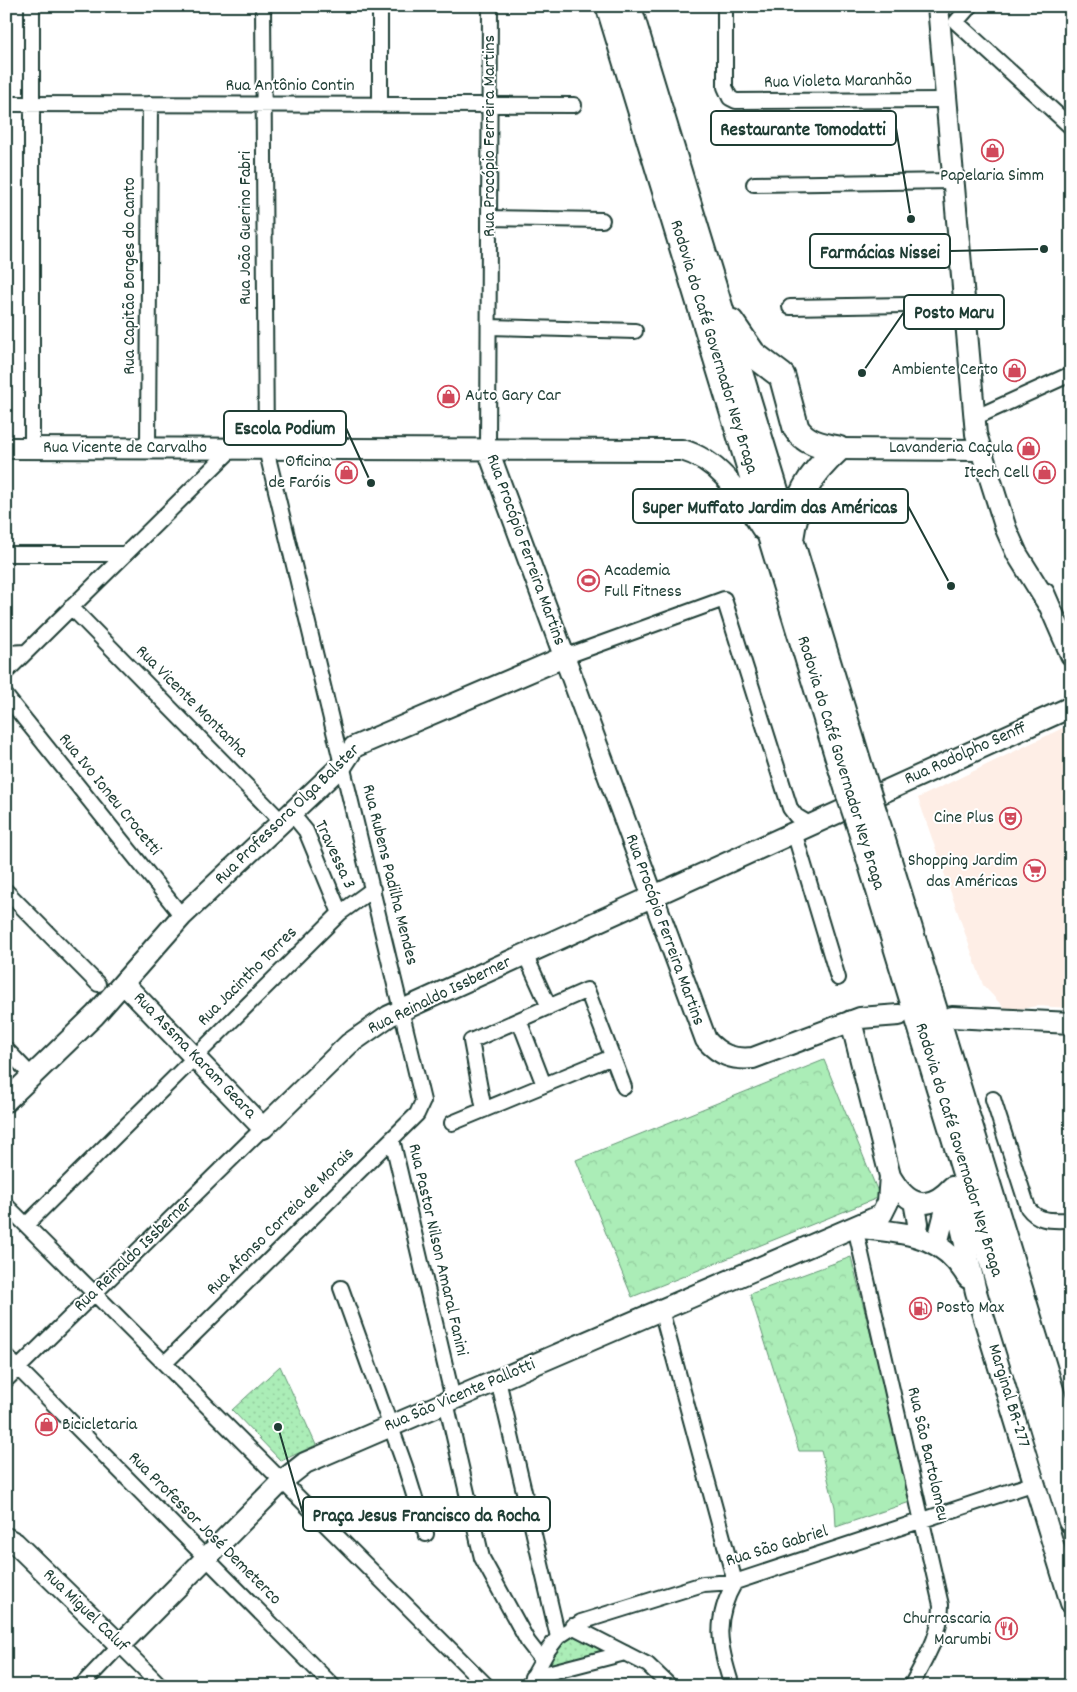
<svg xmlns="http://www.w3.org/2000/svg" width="1077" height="1692" font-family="Dekko,sans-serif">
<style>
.built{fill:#feeee6}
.forest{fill:url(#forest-crowns);stroke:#659576}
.park{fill:url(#park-dots);stroke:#659576}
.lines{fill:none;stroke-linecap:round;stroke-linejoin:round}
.street-casing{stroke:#1f3d34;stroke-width:18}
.secondary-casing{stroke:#1f3d34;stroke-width:24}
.highway-casing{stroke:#1f3d34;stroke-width:29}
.street{stroke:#fff;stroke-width:14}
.secondary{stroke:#fff;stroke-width:20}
.highway{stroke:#fff;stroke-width:25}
.highway-bridge-casing{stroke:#1f3d34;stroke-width:29;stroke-linecap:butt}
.highway-bridge{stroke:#fff;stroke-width:25}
.labels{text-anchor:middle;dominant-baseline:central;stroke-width:4;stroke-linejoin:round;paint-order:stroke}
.street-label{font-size:18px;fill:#1f3d34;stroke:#fff}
.poi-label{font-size:18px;fill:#1f3d34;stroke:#fff;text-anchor:end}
.leader{fill:none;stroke:#1f3d34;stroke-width:2}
.callout-dot{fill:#1f3d34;stroke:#fff;stroke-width:2}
.callout{fill:#fff;stroke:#1f3d34;stroke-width:2}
.callout-label{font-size:19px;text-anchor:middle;font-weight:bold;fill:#1f3d34}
</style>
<defs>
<pattern id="forest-crowns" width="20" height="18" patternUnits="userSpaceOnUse" patternTransform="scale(1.25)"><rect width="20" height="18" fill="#abedb7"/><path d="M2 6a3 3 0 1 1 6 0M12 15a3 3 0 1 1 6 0" fill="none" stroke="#93cc9e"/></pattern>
<pattern id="park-dots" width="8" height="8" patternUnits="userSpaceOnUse" patternTransform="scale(1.25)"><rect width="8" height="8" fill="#abedb7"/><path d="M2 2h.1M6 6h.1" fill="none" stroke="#93cc9e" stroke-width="1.8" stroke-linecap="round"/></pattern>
</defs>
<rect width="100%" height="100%" fill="#fff"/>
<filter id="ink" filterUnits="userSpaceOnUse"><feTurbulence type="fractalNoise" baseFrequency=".02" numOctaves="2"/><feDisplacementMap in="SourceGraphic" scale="10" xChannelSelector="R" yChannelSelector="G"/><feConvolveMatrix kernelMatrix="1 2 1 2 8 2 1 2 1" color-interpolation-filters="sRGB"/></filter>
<g filter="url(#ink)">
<path class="built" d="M1071,724v284l-34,-2 -30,5 -24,-26 -65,-187z"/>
<path class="forest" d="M824,1060l56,137 -248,100 -56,-137z
M851,1257l62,244 -77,26 -1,-20 -14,-56h-22l-49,-157z"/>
<path class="park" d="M280,1366l36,79 -35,16 -49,-51z
M574,1635l32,17 -58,15 -1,-2 15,-25z"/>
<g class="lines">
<defs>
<path id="street" d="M32,6v442
M380,6v99
M725,6v81l5,11 6,3 211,-1
M956,22l115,105
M956,22l14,-16
M6,104l568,1
M754,184l199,-3
M489,218l113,2
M790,307l174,-3
M489,327l146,4
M974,418l97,-44
M148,448l2,-344
M488,450l2,-444
M6,554h119
M71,607l212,216
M6,653l20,-1
M564,657l160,-58 66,209 6,8 15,9
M6,672l226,-223
M6,696l176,220
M292,814l14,17 34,82
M794,832l44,146
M6,891l92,93
M525,954l24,53
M519,1020l25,65
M6,1049l26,27
M993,1099l35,109c11,15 26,12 43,12
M484,1110l-13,-69 116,-51 37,97
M452,1123l160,-66
M392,1139l61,260
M6,1205l481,481
M26,1225l314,-312 33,-24
M855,1227l86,378c0,31 -16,54 -30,81
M341,1288l64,178 21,68
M661,1310l74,272c-22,38 -16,64 -3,104
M6,1356l327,330
M165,1363l252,-249 6,-13 -157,-652 -3,-443
M6,1380l257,-252
M498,1380l60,257
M446,1402l36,156 46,84 14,18
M572,1626l76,39 22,21
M532,1677l93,-24
M81,1686l39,-41 41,41
M528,1686l20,-36 10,-13 23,-15 122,-38 32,-2 300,-99"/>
<path id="secondary" d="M938,6l38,428 30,95 11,25 31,50
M6,448l676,2c40,11 60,48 81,80
M838,449l142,1
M488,450l218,590c14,15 26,20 47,18l107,-40 39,-3
M1044,593l27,62
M124,984l139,144 86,-84 40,-28 682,-309
M952,1017l119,6
M6,1101l89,-86 87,-99 161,-152 11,-17 210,-90
M890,1176c17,29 37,38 62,11
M952,1187l24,105 95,311
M914,1201l4,22 -2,13
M855,1227c49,7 85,4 113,51
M937,1244l13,-51
M6,1538l9,5 105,102 162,-164 23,-18 572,-246 5,-3 6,-12 2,-26 -39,-155"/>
<path id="highway" d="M609,6l241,790
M628,6l238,782
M731,322l22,32 29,22 14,52c9,15 26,18 42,21
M791,536c6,-39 17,-60 47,-87
M874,813l197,644
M858,820l213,700"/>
</defs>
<use href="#street" class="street-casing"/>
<use href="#secondary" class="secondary-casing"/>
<use href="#highway" class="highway-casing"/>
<use href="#street" class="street"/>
<use href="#secondary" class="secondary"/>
<use href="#highway" class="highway"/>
<defs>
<path id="highway-bridge" d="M866,788l8,25
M850,796l8,24"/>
</defs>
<use href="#highway-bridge" class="highway-bridge-casing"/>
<use href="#highway-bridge" class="highway-bridge"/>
</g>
</g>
<defs>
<symbol id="shop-ring" viewBox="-11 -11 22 22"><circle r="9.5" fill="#fff" stroke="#d1495b" stroke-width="1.5"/><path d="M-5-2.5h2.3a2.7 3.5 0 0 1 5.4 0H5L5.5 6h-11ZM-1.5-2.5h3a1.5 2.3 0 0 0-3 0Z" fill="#d1495b"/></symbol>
<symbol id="stadium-ring" viewBox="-11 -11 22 22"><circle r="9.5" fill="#fff" stroke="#d1495b" stroke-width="1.5"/><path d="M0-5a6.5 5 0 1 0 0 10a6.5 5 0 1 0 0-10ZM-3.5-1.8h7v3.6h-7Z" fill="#d1495b"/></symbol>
<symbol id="theatre-ring" viewBox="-11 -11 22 22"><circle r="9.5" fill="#fff" stroke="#d1495b" stroke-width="1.5"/><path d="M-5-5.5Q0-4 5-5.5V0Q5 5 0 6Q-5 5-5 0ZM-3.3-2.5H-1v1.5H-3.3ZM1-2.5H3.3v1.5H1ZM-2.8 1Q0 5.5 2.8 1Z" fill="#d1495b"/></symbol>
<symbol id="supermarket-ring" viewBox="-11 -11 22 22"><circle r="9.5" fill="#fff" stroke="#d1495b" stroke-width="1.5"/><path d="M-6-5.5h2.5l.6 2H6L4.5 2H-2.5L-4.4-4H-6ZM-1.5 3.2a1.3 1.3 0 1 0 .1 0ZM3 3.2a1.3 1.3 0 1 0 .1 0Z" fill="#d1495b"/></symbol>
<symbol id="fuel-ring" viewBox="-11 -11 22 22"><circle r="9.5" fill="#fff" stroke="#d1495b" stroke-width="1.5"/><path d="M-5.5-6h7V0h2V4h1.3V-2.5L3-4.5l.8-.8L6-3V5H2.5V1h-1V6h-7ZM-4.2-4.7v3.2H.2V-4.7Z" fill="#d1495b"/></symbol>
<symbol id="restaurant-ring" viewBox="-11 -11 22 22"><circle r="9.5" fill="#fff" stroke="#d1495b" stroke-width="1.5"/><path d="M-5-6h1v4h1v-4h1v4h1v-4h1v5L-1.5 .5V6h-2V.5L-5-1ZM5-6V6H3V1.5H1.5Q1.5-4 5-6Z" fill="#d1495b"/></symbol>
</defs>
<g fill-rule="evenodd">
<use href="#shop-ring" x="980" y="138" width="25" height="25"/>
<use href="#shop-ring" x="1002" y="358" width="25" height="25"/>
<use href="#shop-ring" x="436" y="384" width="25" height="25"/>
<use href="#shop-ring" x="1016" y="436" width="25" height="25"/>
<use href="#shop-ring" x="334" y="460" width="25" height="25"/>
<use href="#shop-ring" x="1032" y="460" width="25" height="25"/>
<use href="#stadium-ring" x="576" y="568" width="25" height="25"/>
<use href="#theatre-ring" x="998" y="806" width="25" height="25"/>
<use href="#supermarket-ring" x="1022" y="858" width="25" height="25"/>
<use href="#fuel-ring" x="908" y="1296" width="25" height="25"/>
<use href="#shop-ring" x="34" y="1412" width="25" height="25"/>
<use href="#restaurant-ring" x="994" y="1616" width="25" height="25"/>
</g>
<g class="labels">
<g class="street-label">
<text transform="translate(838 82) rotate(-1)">Rua Violeta Maranhão</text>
<text x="290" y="86">Rua Antônio Contin</text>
<text transform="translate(490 136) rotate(-90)">Rua Procópio Ferreira Martins</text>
<text transform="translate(246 228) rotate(-90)">Rua João Guerino Fabri</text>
<text transform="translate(130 276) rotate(-90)">Rua Capitão Borges do Canto</text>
<text transform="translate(713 347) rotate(73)">Rodovia do Café Governador Ney Braga</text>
<text x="125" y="448">Rua Vicente de Carvalho</text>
<text transform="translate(525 550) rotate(70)">Rua Procópio Ferreira Martins</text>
<text transform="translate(191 702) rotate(45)">Rua Vicente Montanha</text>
<text transform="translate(966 754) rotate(-24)">Rua Rodolpho Senff</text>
<text transform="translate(840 763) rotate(73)">Rodovia do Café Governador Ney Braga</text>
<text transform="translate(109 795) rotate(51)">Rua Ivo Ioneu Crocetti</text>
<text transform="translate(288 815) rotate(-44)">Rua Professora Olga Balster</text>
<text transform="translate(334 855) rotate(65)">Travessa 3</text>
<text transform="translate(389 875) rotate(76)">Rua Rubens Padilha Mendes</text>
<text transform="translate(664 930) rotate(70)">Rua Procópio Ferreira Martins</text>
<text transform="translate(248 977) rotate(-45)">Rua Jacintho Torres</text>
<text transform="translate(440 996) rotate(-26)">Rua Reinaldo Issberner</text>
<text transform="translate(194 1056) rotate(46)">Rua Assma Karam Geara</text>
<text transform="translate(958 1150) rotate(73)">Rodovia do Café Governador Ney Braga</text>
<text transform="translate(281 1222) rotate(-45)">Rua Afonso Correia de Morais</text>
<text transform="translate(437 1250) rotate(77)">Rua Pastor Nilson Amaral Fanini</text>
<text transform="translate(134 1255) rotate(-44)">Rua Reinaldo Issberner</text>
<text transform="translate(460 1396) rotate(-23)">Rua São Vicente Pallotti</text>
<text transform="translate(1008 1396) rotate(73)">Marginal BR-277</text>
<text transform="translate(927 1454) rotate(77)">Rua São Bartolomeu</text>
<text transform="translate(204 1529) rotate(45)">Rua Professor José Demeterco</text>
<text transform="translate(777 1547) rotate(-17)">Rua São Gabriel</text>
<text transform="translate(85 1611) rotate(44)">Rua Miguel Caluf</text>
</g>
<g class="poi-label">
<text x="992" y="176" text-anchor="middle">Papelaria Simm</text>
<text x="998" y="370">Ambiente Certo</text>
<text x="465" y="396" text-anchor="start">Auto Gary Car</text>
<text x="1013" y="448">Lavanderia Caçula</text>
<text x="331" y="462">Oficina<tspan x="331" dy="21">de Faróis</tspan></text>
<text x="1029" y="473">Itech Cell</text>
<text x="604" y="571" text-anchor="start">Academia<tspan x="604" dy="21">Full Fitness</tspan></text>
<text x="994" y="818">Cine Plus</text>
<text x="1018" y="861">Shopping Jardim<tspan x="1018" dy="21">das Américas</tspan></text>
<text x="936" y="1308" text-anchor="start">Posto Max</text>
<text x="62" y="1425" text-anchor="start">Bicicletaria</text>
<text x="991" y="1619">Churrascaria<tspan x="991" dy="21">Marumbi</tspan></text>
</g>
</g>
<path class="leader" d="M911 219L896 128M1044 249L950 251M862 373L904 312M371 483L346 428M951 586L908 506M278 1427L303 1514"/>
<g class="callout-dot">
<circle cx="911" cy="219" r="5"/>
<circle cx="1044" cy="249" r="5"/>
<circle cx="862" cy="373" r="5"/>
<circle cx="371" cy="483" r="5"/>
<circle cx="951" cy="586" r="5"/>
<circle cx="278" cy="1427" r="5"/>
</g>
<g class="callout">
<rect x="711" y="111" width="185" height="34" rx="5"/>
<rect x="810" y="234" width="140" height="34" rx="5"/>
<rect x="904" y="295" width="100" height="34" rx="5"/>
<rect x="224" y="411" width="122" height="34" rx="5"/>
<rect x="633" y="489" width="275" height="34" rx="5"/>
<rect x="303" y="1497" width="247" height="34" rx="5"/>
</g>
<g class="callout-label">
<text x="803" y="135">Restaurante Tomodatti</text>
<text x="880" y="258">Farmácias Nissei</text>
<text x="954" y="318">Posto Maru</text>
<text x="285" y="434">Escola Podium</text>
<text x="770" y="513">Super Muffato Jardim das Américas</text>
<text x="426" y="1521">Praça Jesus Francisco da Rocha</text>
</g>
<rect width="1077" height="1692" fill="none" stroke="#fff" stroke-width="25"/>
<rect x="12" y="12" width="1052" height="1667" fill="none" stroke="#1f3d34" stroke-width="2" filter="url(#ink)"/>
</svg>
